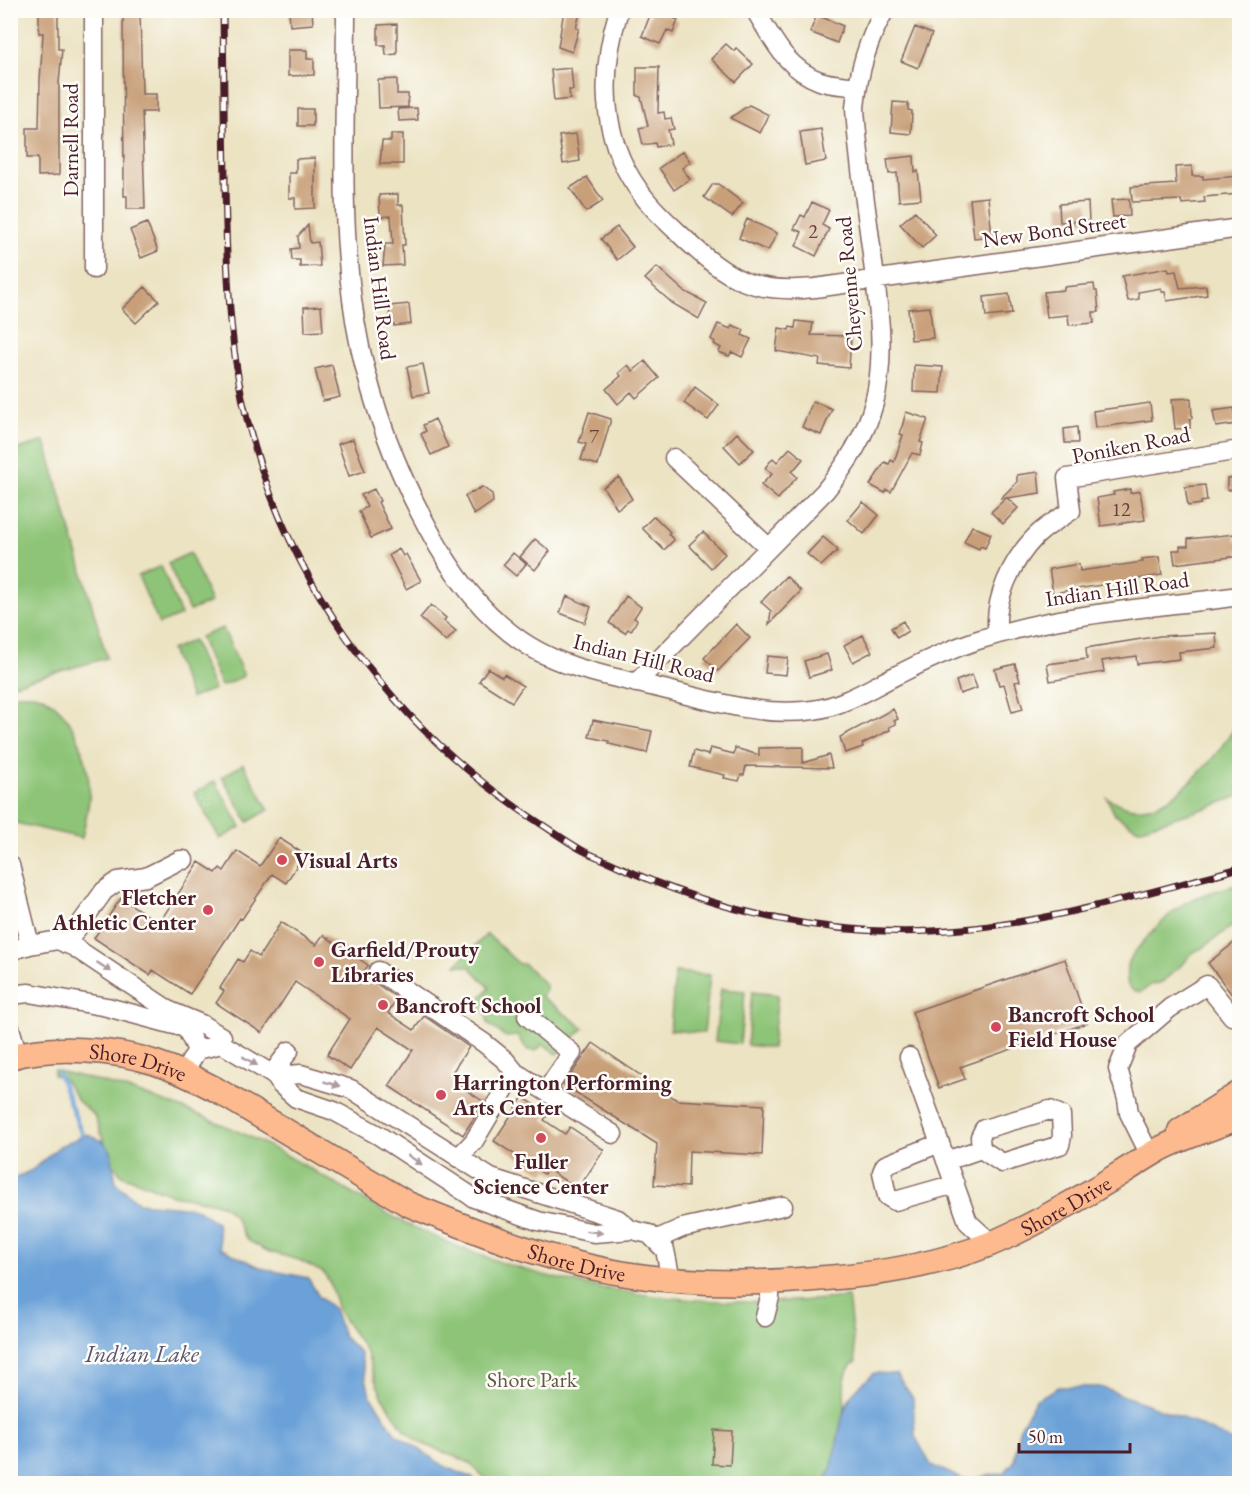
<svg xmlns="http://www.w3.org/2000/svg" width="1250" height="1494" font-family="'EB Garamond',serif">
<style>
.green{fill:#8dc477;stroke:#6c7251;stroke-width:1.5}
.water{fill:#6aa1d8;stroke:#5a6082;stroke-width:1.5}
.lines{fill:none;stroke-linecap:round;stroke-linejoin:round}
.stream{stroke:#6aa1d8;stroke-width:4.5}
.building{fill:#c89f78}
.minor-casing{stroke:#836460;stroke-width:21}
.major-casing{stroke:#836460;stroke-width:27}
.minor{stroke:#fff;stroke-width:18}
.major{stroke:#fcba8e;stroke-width:24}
.rail-casing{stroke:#4a1f2b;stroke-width:7}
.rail{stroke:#fdfcf7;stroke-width:4.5;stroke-dasharray:14;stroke-linecap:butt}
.oneway{fill:#ae9aa0}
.poi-dot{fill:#d1495b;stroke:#fdfcf7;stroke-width:2}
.labels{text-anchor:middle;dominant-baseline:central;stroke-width:5;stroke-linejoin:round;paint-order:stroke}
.number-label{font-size:20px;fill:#6a3f3e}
.street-label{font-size:22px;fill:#4a1f2b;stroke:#fdfcf7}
.poi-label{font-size:22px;font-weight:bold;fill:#4a1f2b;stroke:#fdfcf7;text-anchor:start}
.park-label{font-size:22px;fill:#615946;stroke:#fdfcf7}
.water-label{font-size:24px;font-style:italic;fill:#575370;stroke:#fdfcf7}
</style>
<rect width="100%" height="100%" fill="#fdfcf7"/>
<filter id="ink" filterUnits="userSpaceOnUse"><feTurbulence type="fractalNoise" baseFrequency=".0167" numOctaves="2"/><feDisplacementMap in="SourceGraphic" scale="12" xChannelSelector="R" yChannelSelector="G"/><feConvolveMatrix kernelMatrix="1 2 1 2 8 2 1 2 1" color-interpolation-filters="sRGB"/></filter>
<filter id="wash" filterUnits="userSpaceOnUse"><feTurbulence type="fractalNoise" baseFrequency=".008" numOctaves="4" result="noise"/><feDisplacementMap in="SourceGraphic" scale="24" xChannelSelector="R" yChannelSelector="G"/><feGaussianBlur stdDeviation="1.35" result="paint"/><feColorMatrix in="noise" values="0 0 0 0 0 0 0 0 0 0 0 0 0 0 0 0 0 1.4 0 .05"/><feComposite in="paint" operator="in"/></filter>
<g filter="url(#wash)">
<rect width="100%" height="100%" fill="#ece3c3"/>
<path class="green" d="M45,441l62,217 -96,27v-234z
M190,553l21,49 -22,9 -21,-48z
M161,566l20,49 -22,9 -21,-48z
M223,628l21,48 -23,10 -21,-49z
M193,640l21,49 -23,9 -20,-48z
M11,694c8,0 19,-1 27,1 33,12 48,56 51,88 2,18 -4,38 -7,55l-71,-16z
M1239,720v76l-29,11 -72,22 -23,-14 -8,-17c11,5 23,12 36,10 36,-3 79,-58 96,-88z
M243,764l26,46 -21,12 -26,-45z
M215,781l26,46 -21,12 -26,-46z
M1239,884v42l-8,1 -27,20 -11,5 -8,10 -23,20 -11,3 -10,7 -7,-1 -6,-5c-1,-5 -2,-13 -1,-18 2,-16 41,-53 55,-63 16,-11 39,-15 57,-21z
M487,934l32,30h5l22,21v5l-5,6 43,32 -27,26 -14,-10 -7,7 -8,-1 -11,-14 -11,1 -18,-13 -2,-11 -6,-5 -1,-9 11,-11 -20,-21 -14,-2z
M675,972l35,3 -6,58 -34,-3z
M721,989l24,2 -5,53 -25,-3z
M752,992l26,3 -6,53 -25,-3z
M54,1070c79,18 154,44 226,82 49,26 95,58 146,81 131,60 280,79 422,64l8,66 -4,1c-13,17 -6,36 -7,55 -1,16 -12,48 -17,65l-338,-1 -22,-21 -47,-19 -16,-12 -22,-33 -8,-18 -8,-27 -28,-40 -9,-30 -6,-10 -25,-13 -32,-9 -18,-10 -5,-6 -9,-18 -11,-11 -13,-4 -38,-7 -51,-20 -10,-12 -18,-48 -15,-13 -17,-25 -9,-2z"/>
<path class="water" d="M87,1134l16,7 8,10 5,32 23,20 56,5 22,15 3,25 44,21 44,9 11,19 15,12 9,27 17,17 10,42 25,38 51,34 26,11 6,5h-464l-4,-11 1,-292 21,-10 28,-24z
M874,1373l22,1 17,24 2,38 16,29 34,15 39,-7 10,-11 5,-32 16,-30 24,-13h41l82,30 57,27v39h-415c16,-24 11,-64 29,-90 5,-7 15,-13 21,-20z"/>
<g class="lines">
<path class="stream" d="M58,1073l24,61 1,6"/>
</g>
<g id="blocks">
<path class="building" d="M39,10h19v39h4l-3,34v92l-21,1v-18h-11v-30h12l1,-47 3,-48h-4z
M123,10h17l2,84h14v18h-14l3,97h-18v-13h-3z
M289,10h23l1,14 -23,2z
M564,10h17l-5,18 3,1 -7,23 -14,-5z
M652,10l26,10 -5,13 -6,-3 -7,14 -18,-8z
M817,15l26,11 -6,17 -27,-11z
M397,24v30l-11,1 -1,-10h-7v-20z
M915,27l17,7 -14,34 -17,-7z
M726,44l8,7 2,-3 17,16 -17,18 -25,-23z
M288,50h19v9h7v16l-26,1z
M637,67h22l-1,46 6,-1 1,7 6,-1 3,11 -6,1 3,14 -15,3 -1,-4 -12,2 -4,-17 9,-2 -7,-29 -4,-1z
M571,68l2,22h-4l1,9 -16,2 -3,-31z
M397,79v15h11v13l-29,1 -1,-28z
M893,102l15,1v7l4,1 -1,23 -20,-2z
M749,105l20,10 -9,18 -30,-15z
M417,108l1,12 -19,1 -1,-12z
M298,109h15v17h-15z
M821,129l5,32 -21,4 -5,-33z
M391,134h12v30h-23l2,-23h9z
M576,134l4,27 -17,3 -4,-28z
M683,151l7,11 -8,6 8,11 -16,11 -15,-22z
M914,156l1,16 3,-1 3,28 -22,2 -2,-28 -8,1 -2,-15z
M315,158v50l-20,1v-11h-6v-25h7v-14z
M1192,166v10h11v3l36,-3v18l-35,3 1,5 -23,2 -1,-4 -49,2 -1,-15 45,-3 -1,-17z
M587,177l16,24 -17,11 -16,-24z
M713,184h5l25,19 -11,14 -28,-20z
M398,194v11h5l2,40h-3l1,20 -20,1 2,-22h8l-2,-28 -11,1 -1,-22z
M988,197l4,39 -18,2 -4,-39z
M1129,199l1,17 -17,1 -2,-17z
M812,202l17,8 -7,15 7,4 -13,27 -20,-10 6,-14 -8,-3 7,-14 4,2z
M1088,202l1,19 -29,1 -1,-18z
M915,211l21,24 -14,13 -22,-24z
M747,219l30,14 -9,18 -29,-13z
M147,223l11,28 -17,7 -11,-28z
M308,225l2,18 8,-1 2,24 -20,1v-7h-8l-1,-11 8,-1 -1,-12z
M617,227l16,20 -16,13 -16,-21z
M657,267l27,24 23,12 -8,16 -27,-16 -27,-24z
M1168,268l1,4 7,-1 4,17 26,-2 1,9 -40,6 -2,-9h-3l-1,-4 -23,4 1,7 -11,2 -6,-25z
M1094,284l1,7h2l2,21h-6l1,11 -25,2 -1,-10 -21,2 -3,-25 20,-2v-3z
M145,287l14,14 -23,22 -14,-14z
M1009,294l3,20 -26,3 -2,-20z
M409,304l2,20 -17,2 -1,-6h-2l-2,-14z
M321,306l2,25 -18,1 -1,-25z
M930,307l3,31 -22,2 -3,-31z
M796,321l17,2 -2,12 40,1 -2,32 -30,-3 1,-6 -44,-8 3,-23 10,2 1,-3 5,1z
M718,324l13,5 1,-4 12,5 -2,5 9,4 -9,18 -10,-5 -3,4 -10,-4 2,-4 -7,-4 1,-2 -4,-3z
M645,361l14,17 -23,20 -5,-6 -13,12 -12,-15 15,-13 -2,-3 9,-8 5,6z
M423,364l6,29 -16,3 -6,-29z
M332,365l8,32 -17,4 -8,-32z
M914,365l29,2 -2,26 -28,-1z
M695,387l24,18 -11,15 -24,-17z
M1191,398l1,20 -2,1v9l-15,1 -3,-30z
M813,401l19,8 -11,26 -19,-8z
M1150,403l2,17 -57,8 -2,-17z
M1234,408l3,16 -21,3 -3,-16z
M589,412l22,7 -13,46 -17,-5 5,-16 -7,-2z
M906,412l22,7 -8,23 3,1 -3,12 -8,-2 -21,39 -4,-2 -2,3 -15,-8 15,-23 4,2 2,-4 3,2 9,-27 -3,-1z
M435,419l13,28 -17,8 -10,-21 5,-3 -3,-6z
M1077,427l1,16h-13l-1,-14z
M737,433l17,17 -14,13 -16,-17z
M353,439l12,32 -16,5 -11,-32z
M790,448l13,11 -11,13 5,5 -19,22 -17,-14 11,-11 -7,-6 8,-10 4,4z
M1038,472l2,21 -33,5 11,10 -15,16 -12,-12 15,-14h-5l16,-16v-7z
M619,477l13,22 -15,10 -14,-22z
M1227,478h12v12h-12z
M1205,485l2,16 -6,1v2l-13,2 -3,-19z
M482,487l10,7 1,8 -19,13 -9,-19z
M374,489l6,12 -2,1 13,27 -20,9 -12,-27 8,-4 -6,-12z
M1130,489v4l10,-2 5,29 -44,6 -4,-28 17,-3 -1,-3z
M863,502l16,13 -15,19 -16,-14z
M654,516l16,16 -2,2 6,6 -10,10 -22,-22z
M972,526l19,8 -6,14 -5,-2 -1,3 -15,-7z
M703,532l22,22 -14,14 -22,-23z
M1235,534v7l4,-1v16l-64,8 -2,-14h7v-4h8v-7z
M823,537l15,13 -17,16 -14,-12z
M535,539l15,12 -15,19 -15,-13z
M399,549l4,7 3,-2 15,27 -15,8 -17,-34z
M513,553l13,11 -10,12 -13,-11z
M1159,557l3,18 -109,18 -4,-24 30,-5 1,7 63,-9 -1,-3z
M786,576l15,15 -32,33 2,-13 -10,-9z
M567,596l24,11 -6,16 -25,-10z
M626,596l15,11 -7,11 3,2 -6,11 -3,-2 -3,4 -16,-10z
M431,605l15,13 -2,3 12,10 -10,11 -26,-24z
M903,621l5,10 -11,7 -6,-10z
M736,624l14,14 -32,33 -14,-13z
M1216,633l1,15 -38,4 1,7 -43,5 -1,-8 -34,5 2,11 -54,9 -3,-17 40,-5 -1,-11 74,-12z
M863,635l9,17 -19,10 -9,-17z
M827,654l5,16 -23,7 -5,-16z
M767,656l21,2 -2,17 -21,-2z
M1015,664l5,17 -5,1 8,27 -11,3 -8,-28 -5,1 -4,-16z
M488,668l14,9 2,-3 19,12 -11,16 -33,-21z
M972,675l5,13 -17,6 -4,-13z
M893,709l5,10 -4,2 2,3 -7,3 1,3 -28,14 1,3 -18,6 -5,-16z
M593,720l59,11 -5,22 -38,-9v-3l-20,-4z
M803,747v16l26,-8 3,13 -86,-2 -2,9h-3l-2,6 -15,-3 1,-3 -35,-8 4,-16 14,4 2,-7 24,6 1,-6 24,7v-7z
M279,838l25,16 -18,29 -14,-9 -30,45 -2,-1 -50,76 -37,-24 -3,5 -56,-37 27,-40 38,25 40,-61 17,11 4,-5 4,3 13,-20 23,15z
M281,922l35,23 7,-10 45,30 -4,7 7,8 26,18 -9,15 26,17 10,-14 45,31 -18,27 12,8 -3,4 24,16 -21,33 -74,-49 24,-36 -35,-23 -28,43 -23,-15 23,-36 -55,-37 -33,51 -46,-30 8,-12 -4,-3 18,-29 5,3 7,-11 9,6z
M1239,939v65l-31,-41z
M1065,959l22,64 -127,44 5,12 -26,9 -27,-76z
M593,1043l84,57 87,5 -2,50 -73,-4 -1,36 -34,-2 3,-41 -93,-59z
M523,1097l25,17 -4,6 21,14 5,-7 34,23 -26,39 -31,-20 -3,5 -50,-33z
M714,1430l18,1 -2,34 -18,-1z"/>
</g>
</g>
<g filter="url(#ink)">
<use href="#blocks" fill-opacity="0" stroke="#836460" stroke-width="1.5"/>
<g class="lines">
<defs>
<path id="minor" d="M346,10c0,112 -9,227 14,337 14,63 37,124 68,181 24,46 56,90 101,118 37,23 80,30 122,40 52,12 108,32 162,24 31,-4 59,-23 86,-36 25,-13 52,-25 79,-34 84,-27 174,-32 262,-44
M619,10c-19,61 -19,126 19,179 13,19 30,34 47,50 44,41 68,55 130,49l425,-60
M755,10c18,29 31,59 65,71 11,4 25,4 37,6
M94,269v-259
M674,458l95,90
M998,634c-6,-33 15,-75 38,-98 10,-10 24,-18 35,-25l-4,-33 173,-28
M636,683l189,-192c22,-27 40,-54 49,-88 12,-46 5,-93 -1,-140 -6,-52 -15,-103 -18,-155 3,-33 13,-69 30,-98
M10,865l20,80 28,-5 16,7 96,64 31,13 21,13v7
M66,944l38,-53 14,-10 28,-4 34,-17h4
M10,951l20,-6
M378,971l106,72 21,17 10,12
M10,995l19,-2 78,14 79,21 11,22
M527,1016l45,37 -26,38
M10,1028l8,27
M909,1057l59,165 23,21
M184,1073l13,-23 25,-6 53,32 6,9 15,13 38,13 44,24 96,63 64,23 56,12 38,-3 17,4 16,16 6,30
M272,1074l17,-23
M275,1076l26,-2 50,15 140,89 127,41 13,11
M940,1143l-55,22 -3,7 5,24 8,5 60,-17
M1150,1155l-21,-42 -2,-14 -9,-30 10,-25 42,-36 37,-23 25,31 8,-1
M458,1158l16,-17 41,-69 98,62
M946,1161l35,-12 -1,-12 4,-8 66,-19 11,5 1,21 -2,9 -58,18 -21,-14
M655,1240l27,-12 101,-22
M765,1317l5,-20v-15"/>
<g id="major">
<path id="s1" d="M10,1057c42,-12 105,-8 146,6 21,7 40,16 59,26l193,115c73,30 146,59 224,71 64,10 130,9 194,3 57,-4 111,-13 164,-34 41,-17 82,-41 120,-64 16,-10 33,-21 50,-31 25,-13 53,-21 80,-32"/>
<path d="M1180,1131l60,-38"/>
</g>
</defs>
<use href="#minor" class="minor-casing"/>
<use href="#major" class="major-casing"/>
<use href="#minor" class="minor"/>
<use href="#major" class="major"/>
<defs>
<path id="rail" d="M223,10c1,72 1,144 3,216 2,67 5,132 22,197 42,165 148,307 290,399 14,9 28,19 42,27 12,7 26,11 38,17 97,45 206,70 314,65 105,-4 206,-36 308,-63"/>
</defs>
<use href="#rail" class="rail-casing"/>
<use href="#rail" class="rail"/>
</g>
<defs><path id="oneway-solid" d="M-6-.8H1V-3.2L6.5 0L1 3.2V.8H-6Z" transform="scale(1.5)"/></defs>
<g class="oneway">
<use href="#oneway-solid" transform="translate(104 967) rotate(33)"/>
<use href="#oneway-solid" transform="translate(250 1061) rotate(31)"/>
<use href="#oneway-solid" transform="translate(332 1084) rotate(17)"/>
<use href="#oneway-solid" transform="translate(415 1160) rotate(34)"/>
<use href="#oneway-solid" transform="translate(594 1232) rotate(7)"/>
</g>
</g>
<g class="poi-dot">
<circle cx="282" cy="860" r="6"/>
<circle cx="208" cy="910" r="6"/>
<circle cx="319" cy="962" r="6"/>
<circle cx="383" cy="1005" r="6"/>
<circle cx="996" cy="1027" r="6"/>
<circle cx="441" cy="1095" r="6"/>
<circle cx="541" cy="1138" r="6"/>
</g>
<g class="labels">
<g class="number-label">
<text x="813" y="231">2</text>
<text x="594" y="436">7</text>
<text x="1121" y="509">12</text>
</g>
<g class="street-label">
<text transform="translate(70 140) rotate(-90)">Darnell Road</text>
<text transform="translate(1054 230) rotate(-8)">New Bond Street</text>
<text transform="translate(849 284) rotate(-95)">Cheyenne Road</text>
<text transform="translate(380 288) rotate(83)">Indian Hill Road</text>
<text transform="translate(1131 445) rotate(-11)">Poniken Road</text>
<text transform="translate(1117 589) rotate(-8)">Indian Hill Road</text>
<text transform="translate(644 658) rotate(14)">Indian Hill Road</text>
<text stroke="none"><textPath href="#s1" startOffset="130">Shore Drive</textPath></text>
<text stroke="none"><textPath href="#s1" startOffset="1120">Shore Drive</textPath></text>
<text stroke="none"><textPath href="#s1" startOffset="616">Shore Drive</textPath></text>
</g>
<g class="poi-label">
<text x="294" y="860">Visual Arts</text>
<text x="196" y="897" text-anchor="end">Fletcher<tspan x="196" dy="25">Athletic Center</tspan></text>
<text x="331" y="949">Garfield/Prouty<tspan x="331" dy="25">Libraries</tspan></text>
<text x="395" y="1005">Bancroft School</text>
<text x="1008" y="1014">Bancroft School<tspan x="1008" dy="25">Field House</tspan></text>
<text x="453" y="1082">Harrington Performing<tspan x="453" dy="25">Arts Center</tspan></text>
<text x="541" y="1161" text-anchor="middle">Fuller<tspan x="541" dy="25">Science Center</tspan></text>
</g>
<g class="park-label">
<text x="532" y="1379">Shore Park</text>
</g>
<g class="water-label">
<text x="142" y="1353">Indian Lake</text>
</g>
</g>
<rect width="1250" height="1494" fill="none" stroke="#fdfcf7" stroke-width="36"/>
<path d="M1019 1443v9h111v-9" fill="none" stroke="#4a1f2b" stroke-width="3"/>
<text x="1028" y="1443" font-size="18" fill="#4a1f2b" stroke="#fdfcf7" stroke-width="4.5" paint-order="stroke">50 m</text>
</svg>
